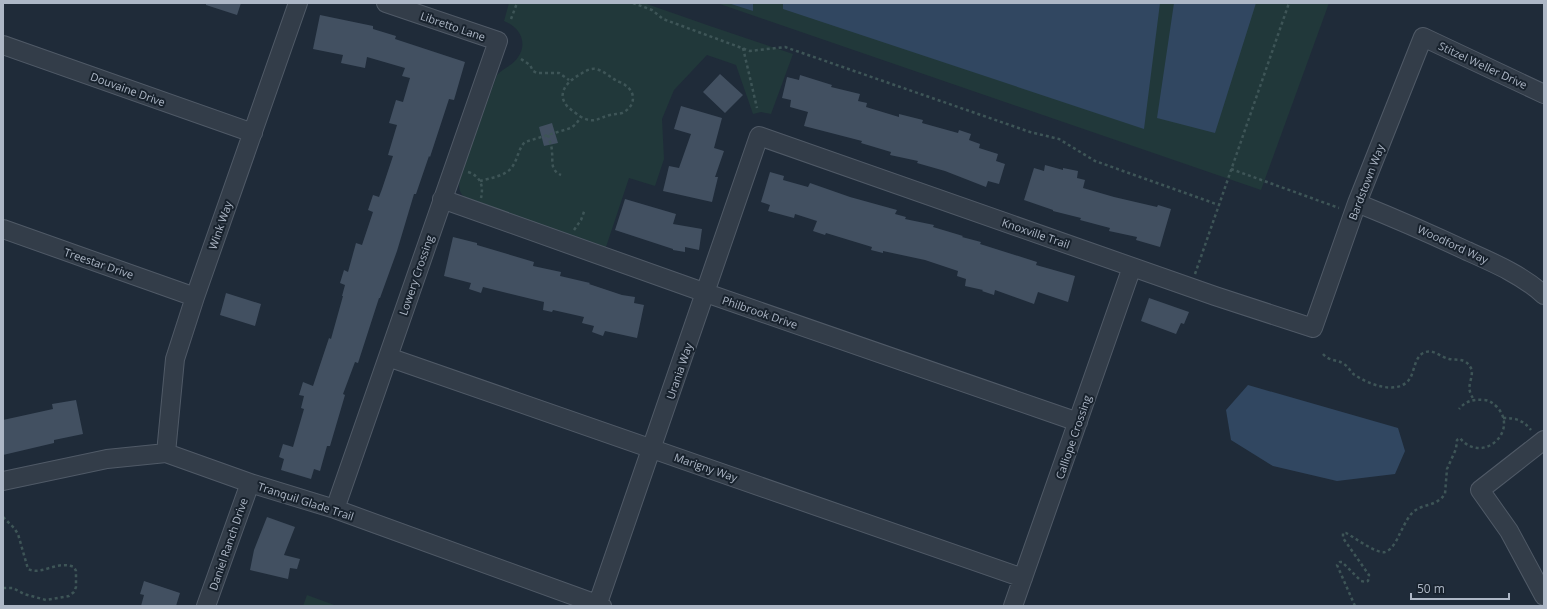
<svg xmlns="http://www.w3.org/2000/svg" width="1547" height="609" font-family="'Open Sans',sans-serif">
<style>
.green{fill:#21383a}
.water{fill:#314761}
.building{fill:#425061}
.lines{fill:none;stroke-linecap:round;stroke-linejoin:round}
.minor-casing{stroke:#505a67;stroke-width:20}
.path{stroke:#3e5557;stroke-width:2.5;stroke-dasharray:3 3;stroke-linecap:butt}
.minor{stroke:#333d49;stroke-width:18}
.labels{text-anchor:middle;dominant-baseline:central;stroke-width:4;stroke-linejoin:round;paint-order:stroke}
.street-label{font-size:11px;fill:#adb7c6;stroke:#18222d}
</style>
<rect width="100%" height="100%" fill="#1f2b39"/>
<path class="green" d="M509,3h135l63,22 86,29 -22,60 -10,-2 -8,2 -17,-49 -29,-10 -33,35 -12,29 2,40 -9,27 -26,-8 -23,69 -137,-47c-10,-6 -11,-11 -9,-23l37,-102c5,-6 12,-8 18,-14 14,-15 7,-33 -11,-40z
M717,3h612l-68,187z
M307,595l30,11h-34z"/>
<path class="water" d="M728,3h25v8z
M783,3h377l-16,126 -361,-120z
M1174,3h82l-41,130 -58,-15z
M1248,385l150,43 7,23 -10,23 -58,7 -64,-15 -42,-26 -5,-30z"/>
<path class="building" d="M206,3h35l-4,12 -31,-10z
M320,15l53,11v3l23,7 -1,3 70,23 -11,38 -5,-1 -19,58 -1,-1 -13,38h-2l-17,57 -17,47h-1l-21,65 -3,-1 -12,32 2,1 -15,51h-3l-7,25 -6,-2 -3,10 -30,-9 3,-11 -5,-2 4,-13 10,3 11,-38 -3,-1 3,-12 -5,-1 4,-13 10,4 16,-48 2,1 12,-43h-1l3,-11 -5,-2 4,-13 4,2 8,-29 6,2 11,-33 -5,-2 5,-15 6,2 3,-8 11,-33 -5,-1 9,-30 -8,-2 7,-23 7,2 7,-24 -8,-2 3,-8 -38,-11 -2,11 -24,-5 2,-8 -30,-6z
M720,74l23,21 -18,18 -22,-21z
M800,75l32,10 -1,2 29,7 -2,7 9,2 -1,4 33,10v-3l24,6 -1,3 36,10 1,-3 12,4 -2,6 11,4 -1,4 19,6 -2,7 9,3 -6,20 -11,-3 -2,6 -41,-16 -28,-8 1,-2 -28,-6 1,-3 -30,-9 1,-2 -58,-15 4,-14 -18,-5 1,-7 -9,-2 5,-21 12,3z
M681,106l41,12 -8,30 10,3 -9,26h3l-6,25 -49,-11 6,-25 10,2 12,-34 -17,-5z
M552,123l6,20 -14,3 -5,-19z
M1045,165l18,5v-2l15,3 -1,7 8,2 -2,8 31,9 43,10 1,-2 13,4 -11,38 -24,-7 1,-3 -28,-6 1,-3 -30,-8 1,-2 -28,-7v-1l-29,-10 10,-32 10,3z
M770,172l14,4 -1,4 25,7 2,-4 40,14 47,13 -2,4 11,3 -1,2 29,6 -1,2 30,9 -1,1 19,5 -1,2 57,18 -1,3 39,11 -7,26 -30,-10 -4,12 -39,-14 -1,5 -12,-4 1,-1 -18,-4 1,-7 -9,-3 1,-5 -33,-11 -42,-9v2l-12,-3 1,-3 -46,-14 -1,2 -12,-4 4,-10 -22,-7 -1,4 -26,-7 2,-6 -9,-3z
M625,199l51,15 -3,10 29,5 -3,21 -14,-3v5l-12,-2v-1l-58,-19z
M453,237l24,6v2l57,17 -1,4 28,6 -1,4 30,7 -1,1 33,11 13,2 -1,6 10,2 -7,33 -32,-7 -2,5 -11,-4 2,-6 -12,-3 2,-6 -31,-7 -1,2 -9,-2 1,-8 -61,-15 -2,6 -12,-4 2,-6 -27,-7z
M226,293l35,11 -6,22 -35,-11z
M1149,298l40,14 -5,12 -3,-1 -5,11 -35,-13z
M76,400l7,34 -29,6v3l-51,12v-35l50,-11 -1,-5z
M267,517l28,10 -11,28 16,4 -3,10 -7,-1 -2,11 -38,-9 4,-20z
M144,581l36,12 -4,13h-35l3,-11 -4,-1z"/>
<g class="lines">
<defs>
<path id="minor" d="M3,45l250,88
M442,199l264,94 372,129
M1357,203c37,15 74,31 110,48 27,12 55,24 77,44
M3,229l192,68
M388,357l635,221
M1544,440l-64,50 29,41 35,65
M166,453l9,-94 20,-62 103,-294
M3,481l104,-22 59,-6 84,30 85,26 267,97
M335,509l163,-468 -112,-38
M206,606l44,-123
M597,606l162,-470 456,160 98,32 44,-125 66,-166 121,57
M1013,606l119,-339"/>
</defs>
<use href="#minor" class="minor-casing"/>
<path class="path" d="M633,3l19,7 11,9 87,32 35,-4 245,85 29,7 36,22 124,44
M511,19l6,-16
M743,48l14,60
M521,59l9,6 3,6 4,2h22l10,7
M548,135c1,5 4,11 4,17 1,10 -2,18 9,23
M1231,169l108,39
M468,172c12,4 16,13 13,26
M480,181c10,-3 26,-5 32,-14 6,-8 6,-18 13,-25l46,-14 5,-4 5,-7c-4,-3 -10,-7 -14,-11 -11,-13 1,-25 12,-31 5,-3 10,-7 17,-6 8,2 14,8 21,12 2,1 6,2 8,4 12,8 10,22 -3,28 -4,1 -8,1 -12,2 -12,3 -15,9 -29,2
M574,230l7,-10 4,-11
M1195,274l94,-271
M1323,354c7,8 14,5 21,10 5,3 7,9 11,11 13,9 39,19 52,7 8,-7 6,-23 16,-29 10,-5 17,4 26,6 5,1 10,0 15,2 4,2 6,5 8,9 0,14 -7,16 2,30
M1503,418c13,0 20,2 28,12
M3,517l11,11 4,6 10,35c14,7 28,-9 46,-2l2,4v16l-2,5 -5,4 -23,4 -22,-6 -11,-6h-10
M1355,606l-18,-41 3,-3h2l19,19 5,1 2,-1 1,-6 -26,-37v-5h3c8,4 30,21 39,19 7,-2 12,-12 15,-19 4,-7 7,-15 13,-21 11,-9 23,-5 32,-18l2,-25 9,-20 1,-9 3,-2c21,27 60,-6 37,-31 -4,-4 -8,-7 -13,-7 -11,-1 -18,1 -25,9"/>
<use href="#minor" class="minor"/>
</g>
<g class="labels">
<g class="street-label">
<text transform="translate(453 26) rotate(19)">Libretto Lane</text>
<text transform="translate(1483 65) rotate(25)">Stitzel Weller Drive</text>
<text transform="translate(128 89) rotate(20)">Douvaine Drive</text>
<text transform="translate(1366 182) rotate(-69)">Bardstown Way</text>
<text transform="translate(220 225) rotate(-71)">Wink Way</text>
<text transform="translate(1036 233) rotate(19)">Knoxville Trail</text>
<text transform="translate(1453 244) rotate(25)">Woodford Way</text>
<text transform="translate(99 263) rotate(19)">Treestar Drive</text>
<text transform="translate(416 275) rotate(-71)">Lowery Crossing</text>
<text transform="translate(760 312) rotate(19)">Philbrook Drive</text>
<text transform="translate(679 371) rotate(-71)">Urania Way</text>
<text transform="translate(1073 437) rotate(-71)">Calliope Crossing</text>
<text transform="translate(706 467) rotate(19)">Marigny Way</text>
<text transform="translate(306 501) rotate(18)">Tranquil Glade Trail</text>
<text transform="translate(228 544) rotate(-71)">Daniel Ranch Drive</text>
</g>
</g>
<rect width="1547" height="609" fill="none" stroke="#adb7c6" stroke-width="8"/>
<path d="M1411 593v6h98v-6" fill="none" stroke="#adb7c6" stroke-width="2"/>
<text x="1417" y="593" font-size="12" fill="#adb7c6" stroke="#18222d" stroke-width="3" paint-order="stroke">50 m</text>
</svg>
